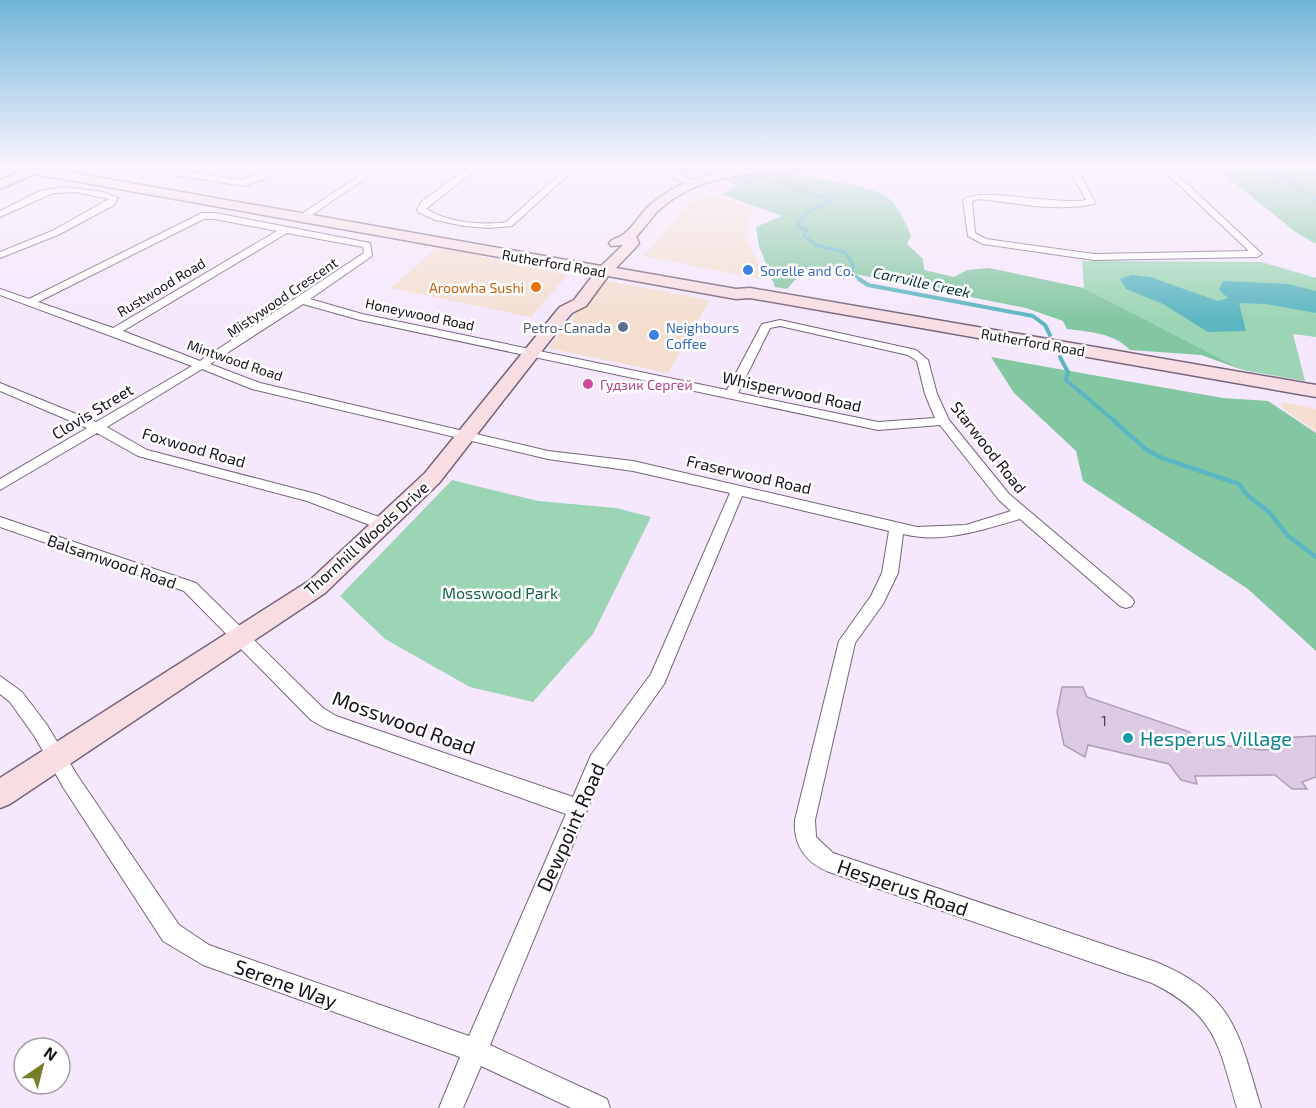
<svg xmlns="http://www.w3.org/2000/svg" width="1316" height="1108" font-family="'Exo 2',sans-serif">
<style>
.commercial{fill:#f3ded0}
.green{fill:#9bd5b5}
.forest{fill:#83c7a2}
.water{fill:#5cb6c1}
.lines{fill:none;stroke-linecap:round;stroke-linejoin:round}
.stream-far2{stroke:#5cb6c1;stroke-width:3}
.stream-far1{stroke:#5cb6c1;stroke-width:4}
.stream{stroke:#5cb6c1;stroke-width:4.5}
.building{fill:#dccae4;stroke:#b09eb7;stroke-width:1.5}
.street-casing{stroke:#75657b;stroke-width:2}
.secondary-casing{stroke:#75657b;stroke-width:3}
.street{fill:#fff;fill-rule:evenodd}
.secondary{fill:#f8dee2;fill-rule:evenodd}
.shop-dot{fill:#3f7fe0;stroke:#fff;stroke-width:2}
.food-dot{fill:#e8710a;stroke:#fff;stroke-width:2}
.service-dot{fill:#5c6f8a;stroke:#fff;stroke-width:2}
.hotel-dot{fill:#d1479c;stroke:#fff;stroke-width:2}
.culture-dot{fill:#0f9aa8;stroke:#fff;stroke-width:2}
.labels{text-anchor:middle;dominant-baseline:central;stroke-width:5;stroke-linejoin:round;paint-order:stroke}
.far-street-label{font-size:14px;fill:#161019;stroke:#fff}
.far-shop-label{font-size:14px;fill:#366cbe;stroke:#fff;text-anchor:start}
.far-food-label{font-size:14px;fill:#c56008;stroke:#fff;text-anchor:end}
.far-service-label{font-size:14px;fill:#4e5e75;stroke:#fff;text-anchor:end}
.far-hotel-label{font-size:14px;fill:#b23c85;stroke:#fff;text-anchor:start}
.number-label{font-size:14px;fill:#483e4c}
.far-water-label{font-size:15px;font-style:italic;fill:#043236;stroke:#fff}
.street-label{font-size:16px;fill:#161019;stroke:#fff}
.park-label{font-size:16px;fill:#136442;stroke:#fff}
.near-street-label{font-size:20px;fill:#161019;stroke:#fff}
.near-culture-label{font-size:20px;fill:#0d838f;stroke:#fff;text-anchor:start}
</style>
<rect width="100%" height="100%" fill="#f5e7fc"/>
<path class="commercial" d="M699,193l54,13 -7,24 2,13 19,37 -124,-24z
M435,249l17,1 115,25 -36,42 -140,-29z
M602,280l108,20 -42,73 -120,-25z
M1282,402l34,7v22l-34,-23z"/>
<path class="green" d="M1082,261l179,1 55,16v59l-23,-3 12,47 -62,-11 -159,-82z
M452,480l86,21 78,7 35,9 -58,117 -60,68 -63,-15 -85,-48 -45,-43z"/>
<path class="forest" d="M664,165h74l-52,9z
M1212,165h104v79l-19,-11z
M793,173c25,8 82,10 100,29 7,9 14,23 18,34l-4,8 16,15 1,11 30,7 13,-7 22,-2 95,20 159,82 -42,-15 -71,-5c-16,-17 -40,-18 -63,-21l-4,-8 -37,-13 -176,-35 -45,-4 -18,20 -12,-2 -16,-41 -3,-19 26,-11 -60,-22 14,-8 -10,-7 23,-4z
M991,357l232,41 45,3 48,32v218l-68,-62 -165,-108 -7,-30 -62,-58z"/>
<path class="water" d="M1132,275l18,2 68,24 10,-3 -9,-8 4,-9 65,3 28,7v22l-50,-9 -27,-1 7,28 -38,1 -45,-28 -37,-15 -6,-10z"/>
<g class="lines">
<path class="stream-far2" d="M728,165c17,32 30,4 56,9v6l14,9 32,11 -1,3 -17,6 -15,14 2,4 8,3 -3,6 12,9 29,7 7,11 1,11 8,6
M1272,165l5,3 -1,5 40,27"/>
<path class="stream-far1" d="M859,279l9,6 165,31 12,9 5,10
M1060,357l8,15 -2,8 51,43"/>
<path class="stream" d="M1115,422l32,28 15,8 77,26 6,9 25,20 17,22 29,22"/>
</g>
<path class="building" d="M1062,687h21l4,10 103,35 5,10 68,8 12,-1 4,-11 37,-2v41l-14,5 5,7h-15l-17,-14 -80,1 2,8 -16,-4 -12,-16 -81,-19 -3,12 -21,-12 -7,-33z"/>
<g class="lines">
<defs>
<path id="street" d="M180,165h8l-5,6 60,9 32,-15h10l-19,13 -22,8 -70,-11 -1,-2z
M375,165h10l-79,54h-6v-4z
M472,165h9l-55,44c22,13 55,17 80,13l64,-57h9l-67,61 -23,2 -25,-2 -29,-6 -17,-8 -1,-2 4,-8z
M647,165h11l39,18 -7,2z
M1067,165h8l20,37 -1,2c-38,8 -77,-1 -115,-5l-7,2 3,32 11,6 108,15 155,-3 -87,-82 -54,-2 -4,-2h63l95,89 -5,3 -163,3 -111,-16 -15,-8 -5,-36c19,-14 92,6 123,0z
M64,187l39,5 15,6 -4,7 -56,30 -58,23v-6l52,-21 57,-32 -33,-7 -23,1 -53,24v-6l40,-20z
M202,213h13l155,30 2,13 -62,43 52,15 365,76 35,-66 18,-4 136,30 12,10 9,34 12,26 60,74 123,104 2,4 -2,4 -6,2 -6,-2 -100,-87c-38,11 -77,25 -117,15l-5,39 -15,31 -28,39 -40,177 1,17 17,16 323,109c78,32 83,72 105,146h-24c-19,-65 -21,-93 -85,-125l-323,-111c-23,-9 -36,-27 -34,-52l44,-179 32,-45 11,-23 7,-42 -147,-35 -78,188 -59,83 -115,278 117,54 3,9h-39l-90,-42 -18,42h-24l21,-51 -257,-92 -40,-24 -100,-154 -28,-50 -25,-35 -10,-8v-18l22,16 25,33 30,50 102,150 30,20 260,91 97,-222 -241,-86 -14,-8 -127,-129 -184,-64v-10l196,66 127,125 13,8 237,81 18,-42 60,-81 79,-181 -97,-22 -85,-12 -296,-70 -50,-20 -95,58 40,23 169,44 74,27 2,4 -2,4h-10l-73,-28 -169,-45 -41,-23 -97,57v-11l87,-51 -87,-37v-8l96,39 96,-56 -192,-71v-6l29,10zM204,219h11l62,12 -164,97 -75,-26zM287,233l76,14 1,6 -164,108 -77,-30zM303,304l57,16 518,110 62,-5 59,75 12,11 -45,14 -49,2 -284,-66 -85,-10 -288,-68 -50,-19zM780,326l128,29 9,6 8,33 10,24 -57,4 -140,-29 32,-65z"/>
<path id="secondary" d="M0,165l34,1 567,100 22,-21 -12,1 -2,-3c4,-5 10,-5 15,-9 10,-8 16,-20 25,-28 46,-41 105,-41 163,-41l-6,4c-52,4 -109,4 -149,43 -7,8 -14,17 -21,25l3,6 -2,3 -21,22 120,21 14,-1 566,97v12l-566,-99 -14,1 -128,-23 -22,30 -14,7 -6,7 -127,163 -114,110 -315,211 -10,4v-30l309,-197 116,-108 129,-159 6,-7 14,-7 20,-26 -559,-100 -35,15v-9l20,-8 -20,-4z"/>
</defs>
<use href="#street" class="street-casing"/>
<use href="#secondary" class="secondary-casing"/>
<use href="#street" class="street"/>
<use href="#secondary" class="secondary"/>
</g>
<linearGradient id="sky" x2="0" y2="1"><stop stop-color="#70b5d8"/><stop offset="0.52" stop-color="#faf4fe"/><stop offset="1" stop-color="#faf4fe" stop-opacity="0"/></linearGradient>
<rect width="1316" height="320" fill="url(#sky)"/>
<g class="shop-dot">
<circle cx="748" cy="270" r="6"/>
<circle cx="654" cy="335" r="6"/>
</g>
<circle class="food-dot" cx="536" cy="287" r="6"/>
<circle class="service-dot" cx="623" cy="327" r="6"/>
<circle class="hotel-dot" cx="588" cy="384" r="6"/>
<circle class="culture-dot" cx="1128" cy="738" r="6"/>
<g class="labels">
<g class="far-street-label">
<text transform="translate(554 263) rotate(10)">Rutherford Road</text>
<text transform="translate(161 287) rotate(-31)">Rustwood Road</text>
<text transform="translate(282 297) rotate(-34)">Mistywood Crescent</text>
<text transform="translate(420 314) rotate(12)">Honeywood Road</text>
<text transform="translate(1033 342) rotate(10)">Rutherford Road</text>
<text transform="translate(235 360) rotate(19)">Mintwood Road</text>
</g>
<g class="far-shop-label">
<text x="760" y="270">Sorelle and Co.</text>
<text x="666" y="327">Neighbours<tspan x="666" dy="16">Coffee</tspan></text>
</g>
<g class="far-food-label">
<text x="524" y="287">Aroowha Sushi</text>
</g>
<g class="far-service-label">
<text x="611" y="327">Petro-Canada</text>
</g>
<g class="far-hotel-label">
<text x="600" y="384">Гудзик Сергей</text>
</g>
<g class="number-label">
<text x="1104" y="720">1</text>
</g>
<g class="far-water-label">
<text transform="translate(922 282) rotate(12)">Carrville Creek</text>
</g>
<g class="street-label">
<text transform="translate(792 391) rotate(12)">Whisperwood Road</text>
<text transform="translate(92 411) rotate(-31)">Clovis Street</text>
<text transform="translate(194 447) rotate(16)">Foxwood Road</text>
<text transform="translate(989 447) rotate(52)">Starwood Road</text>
<text transform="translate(749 474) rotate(13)">Fraserwood Road</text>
<text transform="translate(366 538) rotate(-42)">Thornhill Woods Drive</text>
<text transform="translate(112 561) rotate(19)">Balsamwood Road</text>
</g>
<g class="park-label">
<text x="500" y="592">Mosswood Park</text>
</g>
<g class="near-street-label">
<text transform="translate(404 722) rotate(20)">Mosswood Road</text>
<text transform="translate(570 827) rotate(-66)">Dewpoint Road</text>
<text transform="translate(903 887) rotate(19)">Hesperus Road</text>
<text transform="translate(286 983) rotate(20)">Serene Way</text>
</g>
<g class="near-culture-label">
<text x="1140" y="738">Hesperus Village</text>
</g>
</g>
<g transform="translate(42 1066) rotate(35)"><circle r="28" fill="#ffffff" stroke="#a29fa3" stroke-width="1.5"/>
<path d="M0-4.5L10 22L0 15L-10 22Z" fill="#777e28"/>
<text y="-9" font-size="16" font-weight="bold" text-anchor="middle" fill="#161019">N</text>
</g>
</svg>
